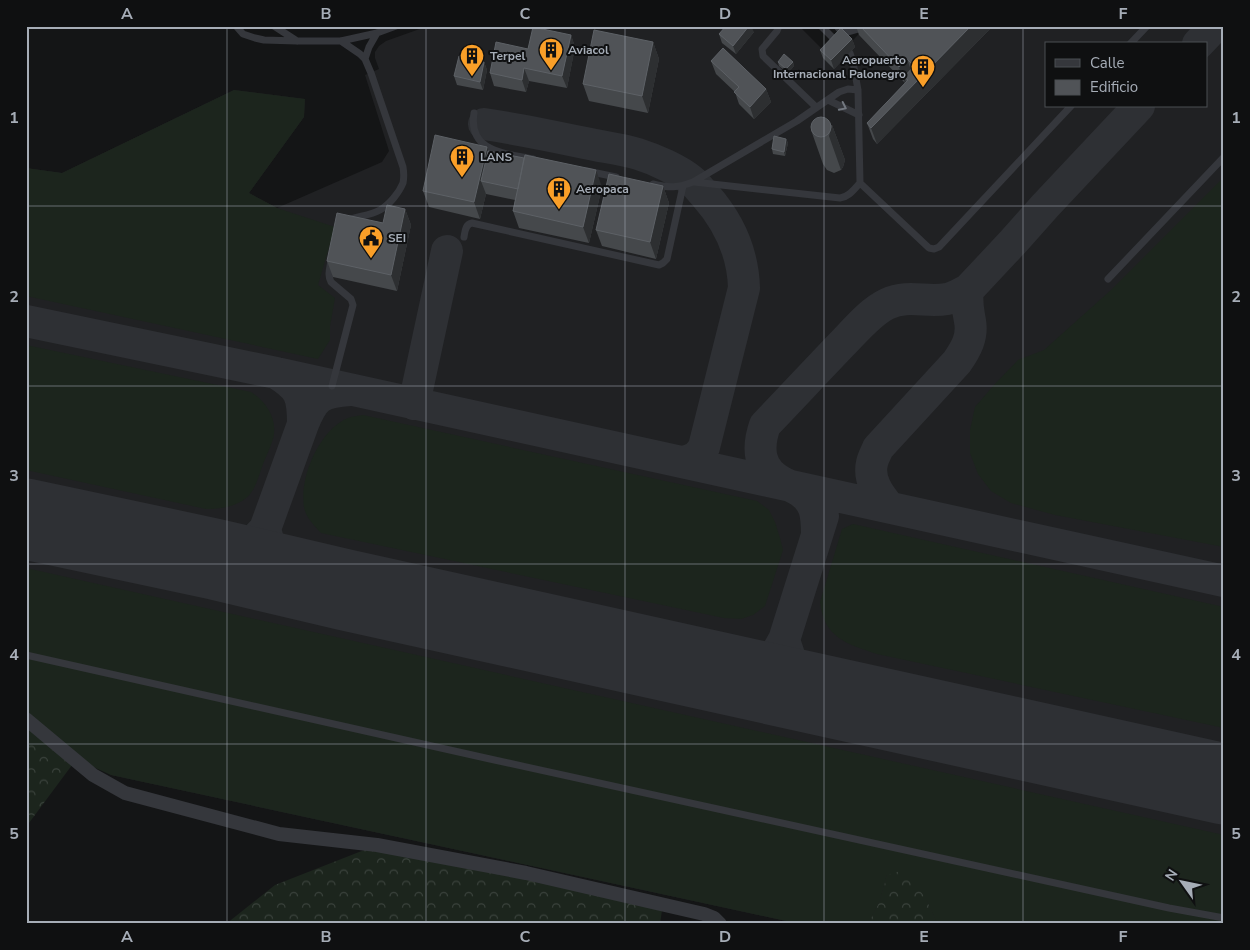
<svg xmlns="http://www.w3.org/2000/svg" width="1250" height="950" font-family="'Nunito Sans',sans-serif">
<style>
.built{fill:#202123;fill-rule:evenodd}
.grass{fill:#1c251d}
.forest{fill:url(#forest-crowns)}
.lines{fill:none;stroke-linecap:round;stroke-linejoin:round}
.taxiway{stroke:#2e3034;stroke-width:32}
.runway{stroke:#2e3034;stroke-width:81}
.lane{stroke:#35373c;stroke-width:7}
.street{stroke:#35373c;stroke-width:14}
.wall{fill:#45484b}
.shaded-wall{fill:#2d2f31}
.building{fill:#505357;stroke:#5d6166}
.oneway{stroke:#737880}
.grid{fill:none;stroke:#a6adb7;stroke-width:1;stroke-opacity:0.55}
.labels{text-anchor:middle;dominant-baseline:central;stroke-width:4;stroke-linejoin:round;paint-order:stroke}
.poi-label{font-size:12px;font-weight:bold;fill:#a6adb7;stroke:#0f1011;text-anchor:start}
.neatline{fill:none;stroke:#a6adb7;stroke-width:2}
.grid-label{font-size:16px;text-anchor:middle;font-weight:bold;fill:#a6adb7}
</style>
<defs>
<pattern id="forest-crowns" width="20" height="18" patternUnits="userSpaceOnUse" patternTransform="scale(1.25)"><rect width="20" height="18" fill="#1c251d"/><path d="M2 6a3 3 0 1 1 6 0M12 15a3 3 0 1 1 6 0" fill="none" stroke="#3a423c"/></pattern>
</defs>
<rect width="100%" height="100%" fill="#141516"/>
<path class="built" d="M428,26h371l35,35 32,-35h358v898h-424l-689,-149 -85,-63v-544l36,5 172,-83 71,9 -1,18 -55,76 28,15 105,-46 7,-11 -24,-76 14,-6 -4,-11v-6l4,-6 7,-5zM1046,44h160v62h-160z"/>
<path class="grass" d="M234,90l71,9 -1,18 -55,76 28,15 58,19 -17,58 17,13 -5,28v14l-12,19 -292,-63v-128l36,5z
M1224,177v370l-169,-32 -44,-12 -20,-12 -13,-17 -8,-21v-23l5,-23 19,-22 24,-25 26,-10 67,-60z
M26,345l225,47c14,9 25,24 23,42 -1,9 -9,24 -12,33 -5,14 -8,28 -22,35 -11,6 -23,7 -34,7l-180,-39z
M363,415l394,86 12,9 6,12 5,16 3,12 -18,56 -12,9 -12,4 -17,-1 -403,-85c-7,-8 -15,-15 -17,-26 -5,-29 15,-77 44,-89 5,-2 11,-2 15,-3z
M853,524l371,83v121l-347,-74c-30,-10 -53,-16 -57,-52l22,-73z
M26,568l1198,267v89h-287l-10,-23 -40,-26 -7,26 -12,23h-68l-689,-149 -20,-9 -65,-54z"/>
<path class="forest" d="M26,719l49,42 -49,66z
M377,845l286,58 -3,21h-434l49,-39z
M907,869l20,32 10,23h-69l12,-23 7,-26z"/>
<g class="lines">
<path class="taxiway" d="M1198,44l17,-18
M484,124c34,5 68,12 101,19 18,4 36,6 53,11 16,5 41,16 54,27 5,4 9,10 13,14 24,27 38,57 39,93l-40,159c-5,10 -12,13 -22,15
M26,321l250,52 948,208
M276,373c24,15 27,22 27,51 11,-27 17,-32 47,-34
M414,404l33,-153
M889,507c-10,-12 -21,-27 -17,-44 1,-5 4,-10 6,-15l79,-86c9,-13 16,-25 13,-41 -2,-12 -4,-18 -2,-31l45,-48 32,-36 94,-100
M265,529l38,-105
M817,535c0,-9 0,-18 -3,-27 -7,-16 -18,-19 -32,-26 -24,-13 -25,-34 -17,-57 26,-27 51,-54 76,-80 13,-13 29,-33 46,-41 22,-10 39,-1 60,-5 8,-2 14,-6 21,-9
M214,559l22,-5 11,-6 18,-19c6,23 9,36 31,49
M784,640l39,-124
M725,674c16,-3 38,-9 50,-20 4,-4 6,-10 9,-14l8,24 12,13 10,9 12,6 23,9"/>
<path class="runway" d="M26,519l188,40 132,31 878,194"/>
<path class="lane" d="M236,26l7,8 12,4 9,2 33,1h44l36,-8 19,-7
M274,26l23,15
M779,26l-2,5 -15,18 1,7 53,51
M821,26l17,17
M341,41l19,13 5,5 6,14 32,94c1,6 1,11 0,16 -4,10 -14,22 -23,27 -11,6 -23,6 -34,11
M1130,44l17,-18
M365,59l4,-12 8,-14
M828,100l31,15
M474,113c-6,39 30,40 59,46
M587,171l29,6
M694,182l146,16c9,-1 14,-9 20,-15l-2,-93 -5,-28 -3,-9
M860,183l69,65 5,1 5,-2 132,-141
M653,184c16,4 25,4 40,-2l104,-61 42,-29 9,-3 10,1
M464,237c1,-5 1,-13 8,-14l187,42 4,-2 4,-4 16,-73
M331,260c-1,8 -4,15 0,22l20,17 2,6 -21,81
M1108,279l116,-122
M26,655l464,104 679,149 55,10"/>
<path class="street" d="M841,26l8,2 7,-2
M26,719l67,56 32,18 154,41 98,11 149,28 178,41 10,4 6,6"/>
</g>
<path class="wall" d="M856,26h137l-116,118 -4,-5 -6,-16 38,-40 -46,-48z
M754,32l-18,22 -14,-11 -3,-9z
M571,35l4,12 -8,41 -38,-7 -3,11 -32,-6 -4,-13 38,-24z
M852,39l3,8 -21,22 -11,-11 -3,-8z
M653,42l6,17 -11,54 -59,-12 -6,-17z
M711,61l55,28 5,13 -17,17 -15,-15 -4,-12 -19,-18z
M484,62l3,8 -4,20 -26,-5 -3,-9z
M778,62h15l1,4 -6,7 -9,-7z
M832,125l13,35 -2,7 -2,3 -7,3 -7,-3 -4,-6 -12,-34z
M786,139l2,4 -3,13 -12,-2 -1,-5z
M487,147l1,4 114,36 -13,56 -70,-15 -6,-17 2,-11 -29,-6 -6,25 -51,-12 -6,-16z
M663,186l6,17 -13,56 -54,-13 -6,-16z
M405,209l6,16 -14,66 -64,-14 -6,-16z"/>
<path class="shaded-wall" d="M749,26h2l3,6 -18,22 -3,-8z
M971,26h22l-116,118 -6,-16z
M571,35l4,12 -8,41 -5,-12z
M852,39l3,8 -21,22 -3,-9z
M653,42l6,17 -11,54 -6,-17z
M907,59l6,17 -9,1 2,5 -1,1 -6,-16z
M484,62l3,8 -4,20 -3,-8z
M793,62l1,4 -6,7 -2,-4z
M524,68l5,13 -3,11 -4,-12z
M766,89l5,13 -17,17 -4,-12z
M832,125l13,35 -2,7 -2,3 -12,-34z
M786,139l2,4 -3,13 -1,-4z
M487,147l6,16 -12,18 5,13 -6,25 -6,-17z
M596,170l6,17 -13,56 -6,-16z
M663,186l6,17 -13,56 -6,-17z
M405,209l6,16 -14,66 -6,-16z"/>
<path class="building" d="M726,26h23l-16,20 -14,-12z
M860,26h111l-100,102 -4,-5 41,-43 -4,-3 10,-11 -7,-7 -8,8z
M533,27l38,8 -9,41 -38,-8 -2,12 -32,-7 6,-31 32,7z
M841,28l11,11 -21,21 -11,-10z
M594,30l59,12 -11,54 -59,-12z
M723,48l43,41 -16,18 -16,-15 5,-5 -28,-26z
M784,54l9,8 -7,7 -8,-7z
M459,56l25,6 -4,20 -26,-6z
M811 127a10 10 0 1 1 20 0a10 10 0 1 1-20 0Z
M435,135l52,12 -13,55 -51,-11z
M774,136l12,3 -2,13 -12,-3z
M488,151l36,7 -6,31 -37,-8z
M525,155l71,15 -13,57 -70,-16z
M609,174l54,12 -13,56 -54,-12z
M387,205l18,4 -14,66 -64,-14 10,-48 46,10z"/>
<defs><path id="oneway-chevron" d="M-2-3.5L2.5 0L-2 3.5" fill="none" stroke-width="1.6" stroke-linecap="round" stroke-linejoin="round" transform="scale(1.25)"/></defs>
<use class="oneway" href="#oneway-chevron" transform="translate(843 107) rotate(26)"/>
<path class="grid" d="M227,26v898M426,26v898M625,26v898M824,26v898M1023,26v898M26,206h1198M26,386h1198M26,564h1198M26,744h1198"/>
<defs>
<symbol id="building-pin" viewBox="-11 -11 22 30"><path d="M0 17L-7.5 6A9.5 9.5 0 1 1 7.5 6Z" fill="#fa9f28" stroke="#0f1011"/><path d="M-4-6H4V6H1V3H-1V6H-4ZM-2.5-4.3h1.7v1.8h-1.7ZM.8-4.3h1.7v1.8H.8ZM-2.5-1h1.7V.8h-1.7ZM.8-1h1.7V.8H.8Z" fill="#111"/></symbol>
<symbol id="civic-pin" viewBox="-11 -11 22 30"><path d="M0 17L-7.5 6A9.5 9.5 0 1 1 7.5 6Z" fill="#fa9f28" stroke="#0f1011"/><path d="M-.6-6.5H3V-4.5H.6V-3L4-1V1h2V6H-6V1h2V-1L-.6-3ZM-1.2 2.5V6h2.4V2.5Z" fill="#111"/></symbol>
</defs>
<g fill-rule="evenodd">
<use href="#building-pin" x="537" y="36" width="28" height="38"/>
<use href="#building-pin" x="458" y="42" width="28" height="38"/>
<use href="#building-pin" x="909" y="53" width="28" height="38"/>
<use href="#building-pin" x="448" y="143" width="28" height="38"/>
<use href="#building-pin" x="545" y="175" width="28" height="38"/>
<use href="#civic-pin" x="357" y="224" width="28" height="38"/>
</g>
<g class="labels">
<g class="poi-label">
<text x="568" y="50">Aviacol</text>
<text x="490" y="56">Terpel</text>
<text x="906" y="60" text-anchor="end">Aeropuerto<tspan x="906" dy="14">Internacional Palonegro</tspan></text>
<text x="480" y="157">LANS</text>
<text x="576" y="189">Aeropaca</text>
<text x="388" y="238">SEI</text>
</g>
</g>
<rect width="1250" height="950" fill="none" stroke="#0f1011" stroke-width="55"/>
<rect x="1045" y="42" width="162" height="65" fill="#0f1011" stroke="#4b4f53"/>
<rect x="1055" y="59" width="25" height="8" fill="#35373c" stroke="#4b4f53"/>
<text x="1090" y="68" font-size="15" fill="#a6adb7">Calle</text>
<rect x="1055" y="80" width="25" height="15" fill="#505357" stroke="#4b4f53"/>
<text x="1090" y="92" font-size="15" fill="#a6adb7">Edificio</text>
<g transform="translate(1182 882) rotate(303)" stroke="#0f1011" stroke-width="4" paint-order="stroke">
<path d="M0-4L9 19L0 12L-9 19Z" fill="#a6adb7"/>
<text y="-8" font-size="14" font-weight="bold" text-anchor="middle" fill="#a6adb7">N</text>
</g>
<rect x="28" y="28" width="1194" height="894" class="neatline"/>
<g class="grid-label">
<text x="127" y="19">A</text>
<text x="326" y="19">B</text>
<text x="525" y="19">C</text>
<text x="725" y="19">D</text>
<text x="924" y="19">E</text>
<text x="1123" y="19">F</text>
<text x="14" y="123">1</text>
<text x="1236" y="123">1</text>
<text x="14" y="302">2</text>
<text x="1236" y="302">2</text>
<text x="14" y="481">3</text>
<text x="1236" y="481">3</text>
<text x="14" y="660">4</text>
<text x="1236" y="660">4</text>
<text x="14" y="839">5</text>
<text x="1236" y="839">5</text>
<text x="127" y="942">A</text>
<text x="326" y="942">B</text>
<text x="525" y="942">C</text>
<text x="725" y="942">D</text>
<text x="924" y="942">E</text>
<text x="1123" y="942">F</text>
</g>
</svg>
